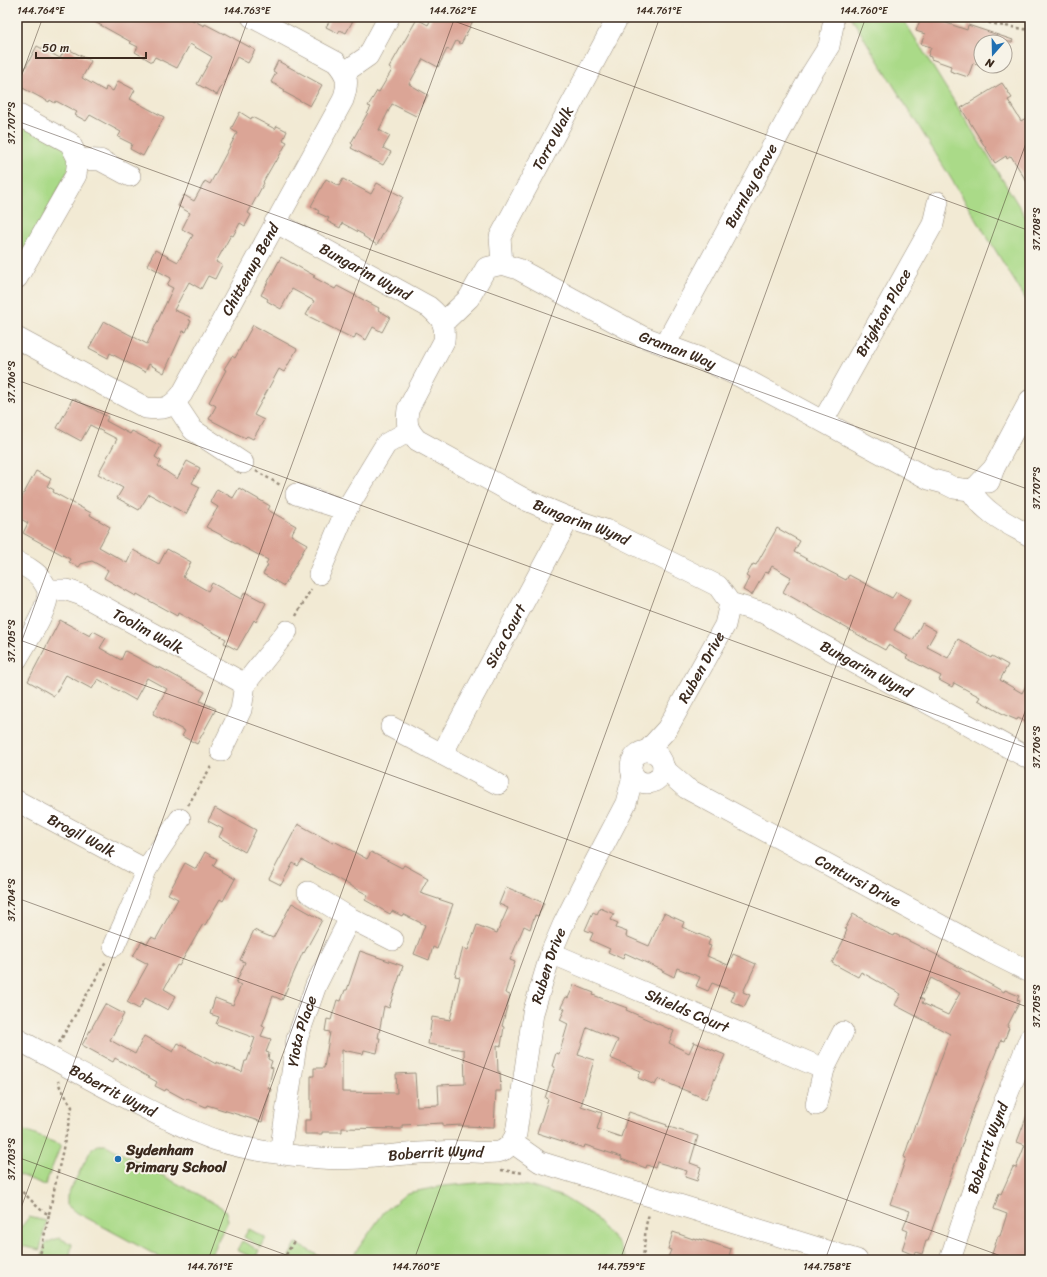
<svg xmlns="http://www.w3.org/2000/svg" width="1047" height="1277" font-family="Sriracha,sans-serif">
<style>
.green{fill:#aada88;stroke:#728253}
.building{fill:#dba596;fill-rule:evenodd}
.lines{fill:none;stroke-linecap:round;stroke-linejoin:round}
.minor-casing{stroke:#968a79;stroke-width:22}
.path{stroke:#968a79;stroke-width:2.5;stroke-dasharray:3 3;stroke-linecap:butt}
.minor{stroke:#fff;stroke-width:21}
.ticks{fill:none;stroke:#3b2a1e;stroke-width:1;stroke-opacity:0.45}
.poi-dot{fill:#1f6fb2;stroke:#f7f3e8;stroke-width:1.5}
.labels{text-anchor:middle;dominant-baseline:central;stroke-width:4;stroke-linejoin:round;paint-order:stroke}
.street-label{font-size:15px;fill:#3b2a1e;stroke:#f7f3e8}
.poi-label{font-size:15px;font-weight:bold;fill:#3b2a1e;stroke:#f7f3e8;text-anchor:start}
.neatline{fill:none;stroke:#3b2a1e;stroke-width:1.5}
.ticks-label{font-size:10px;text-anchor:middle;fill:#3b2a1e}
</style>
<rect width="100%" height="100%" fill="#f7f3e8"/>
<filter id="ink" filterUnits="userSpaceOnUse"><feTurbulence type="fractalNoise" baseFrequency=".025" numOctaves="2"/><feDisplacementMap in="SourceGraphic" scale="8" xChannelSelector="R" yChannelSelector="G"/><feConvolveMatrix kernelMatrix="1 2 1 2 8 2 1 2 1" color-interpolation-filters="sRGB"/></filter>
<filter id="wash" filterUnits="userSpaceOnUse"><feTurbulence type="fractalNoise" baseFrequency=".012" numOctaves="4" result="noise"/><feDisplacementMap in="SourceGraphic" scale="16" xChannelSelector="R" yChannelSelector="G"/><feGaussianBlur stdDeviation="0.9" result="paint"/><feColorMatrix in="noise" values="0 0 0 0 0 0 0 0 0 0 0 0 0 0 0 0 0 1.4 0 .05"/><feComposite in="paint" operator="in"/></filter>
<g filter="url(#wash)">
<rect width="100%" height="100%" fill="#f2ead4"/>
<path class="green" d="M851,17h51l128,207v82z
M17,120l49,27 7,14 -56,108z
M17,1128l44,17 -16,40 -28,-11z
M98,1145h8l115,62 5,5 2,8 -20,40h-43l-91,-49 -7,-6v-9l24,-46z
M488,1182l41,4 34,11 29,18 28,31 6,14h-276l34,-48 23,-19 36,-7z
M29,1217l17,4 -6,29 -23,-5v-12z
M249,1229l17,9 -5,9 -17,-10z
M59,1238l13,6 -3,16h-26l-1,-3 3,-14z
M242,1241l17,9 -4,9 -18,-9z
M296,1243l30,17h-39z"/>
<g id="blocks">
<path class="building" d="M86,17h101l17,9 1,-2 19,10v-1l31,17 -7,13 -11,-6 -20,38 -20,-11 15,-27 -22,-13 -13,24 -22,-11 -3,5 -17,-10 3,-5 -8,-4 1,-1z
M332,17h23l-9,16 -6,-3 -2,3 -12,-6z
M432,17h43l-14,27 -5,-3 -5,10 -4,-2 -9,18 -15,-8 -14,25 19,11 -12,21 -24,-12 -13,26 11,6 -7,12 8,4 -8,13 -32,-17 2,-3 -2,-2 20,-36 -3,-1 9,-15 2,1 13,-22 -3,-2 28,-49 11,6z
M921,17h8l38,13 1,-5 45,15 -1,2h-31v14l-3,8 -5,-1 -5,14 -18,-6 1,-5 -20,-7v-2l-3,-1 3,-9 -10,-3 4,-10 -9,-3z
M37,46l23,12 6,-10 25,13 -9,17 23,13 1,-4 7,4 5,-10 17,9 -5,9 34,18 -21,39 -13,-7 2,-5 -14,-7 3,-5 -31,-17 -4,6 -11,-6 2,-3 -21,-11 -1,2 -5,-3 -1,2 -32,-17v-19l7,4z
M278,61l44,24 -12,21 -26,-14 1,-2 -14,-8 5,-9 -3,-2z
M1002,83l10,15 -4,2 13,21 5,-3 4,7v62l-19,-31 -4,3 -1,-3 -11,7 -34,-55z
M240,112l11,7 1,-2 23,12 2,-3 10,5 -4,9 4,2 -11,20 -1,-1 -12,21 1,1 -16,30 3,2 -6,11 -5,-3 -7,13 -2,-1 -15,27 6,3 -7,14 -7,-3 -7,13 -12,-7 -15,28 16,7 -1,3 2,1 -5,11 -3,-1 -19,42 -15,-9 -4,8 -35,-19 -2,5 -19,-10 15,-27 43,23 26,-56 -6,-3 4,-7 -24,-13 8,-15 23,12 15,-27 -11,-6 8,-16 -12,-7 6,-11 10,6 11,-20 5,3 27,-51 -6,-4z
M326,179l13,7 4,-7 28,15 6,-11 26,14 -26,48 -14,-9 1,-1 -22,-12 -2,5 -13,-7 2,-3 -11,-5 1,-2 -8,-5z
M281,257l34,19 -2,1 22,12 2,-3 42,22 -1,2 12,7 -8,15 -9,-5 -7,13 -10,-6 -2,5 -48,-24 8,-14 -22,-12 -11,20 -14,-8 1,-2 -7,-4z
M253,325l44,24 -13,23 -5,-3 -25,46 10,5 -11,19 -6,-3 -2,2 -36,-19 7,-13 -7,-4 17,-32 -2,-1 8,-13 3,2z
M73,398l35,19 -2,4 24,13 2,-3 29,15 -6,11 6,4 -3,5 19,13 10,-18 13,7 -8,15 8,4 -14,27 -37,-20 -10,16 -22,-12 6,-10 -25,-14 19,-35 -27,-14 -9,16 -24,-13z
M36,471l15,8 -4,7 7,4 -1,2 38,21 -1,2 20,12 -11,20 28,16 6,-13 26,14 8,-15 24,13 -8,15 25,14 4,-8 29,16 4,-7 21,11 -10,19 -2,-2 -17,30 -13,-7 2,-4 -48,-26 -1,3 -40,-22 -1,2 -32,-18 4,-8 -16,-9 -11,3 -2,3 -10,-5 1,-3 -47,-26 5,-10 -11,-6v-11z
M239,488l31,18 -2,4 28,16 -5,9 16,9 -23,42 -21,-12 5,-9 -2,-1 2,-4 -62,-33 12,-20 -8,-5 7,-13 16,9z
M777,528l23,13 -6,11 25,14 27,14 3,-5 43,23 4,-6 14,8 -16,30 19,10 9,-17 14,8 -9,16 21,11 10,-19 33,19 1,-2 16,9 -8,15 22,13 8,-15v46l-12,-6 -1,2 -12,-5 -27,-15 2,-3 -26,-14 -2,4 -13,-7 2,-4 -35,-18 2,-2 -20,-11 -3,5 -102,-58 8,-15 -19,-11 -4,7 -3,-1 -13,23 -9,-5 6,-12 -3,-2 7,-12 3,1z
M60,620l30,16 3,-5 13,7 -6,10 21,12 4,-9 34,18v-2l46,25 -5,9 16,8 -19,35 -15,-8 3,-5 -32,-17 14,-25 -20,-11 -12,22 -37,-21 -6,10 -26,-14 -12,21 -26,-15z
M215,808l41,22 -11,22 -26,-15 4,-8 -15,-8z
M298,824l35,19 1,-2 33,18 4,-7 31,16 2,-3 24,13 -8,15 33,11 -16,45 -4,-2 -4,13 -15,-6 11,-29 -22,-11 -1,2 -10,-5 -2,3 -25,-14 3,-5 -66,-35 -4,6 -5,-3 -12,22 -12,-6z
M205,852l12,7 -4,7 22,13 -12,22 -3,-2 -15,26 -2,-1 -24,42 -2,-1 -13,24 12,7 -8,14 -23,-12 -6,11 -12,-7 21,-38 -15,-8 9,-15 5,3 4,-7 5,2 22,-40 -10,-5 17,-31 11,6z
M506,887l38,16 -6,13 -3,-1 -5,14 -6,-3 -14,34 5,2 -10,31 5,2 -8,31 2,1 -3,19 -4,-1 1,27h2l1,19h-5l-2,36 -32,-1v-1l-19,1v-3l-41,2v4l-60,-1v4h-20v2h-17v-14h6v-44h3v-8h10l6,-36 -5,-1 2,-12 4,1 6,-20 4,1 4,-11h2l13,-39 43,15 -14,42 -5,-2 -6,32h2l-3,15 -13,-3 -1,4 -21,-4v42l55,1 -1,-19 19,-1 2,33 22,-1 -1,-20 27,-1 -1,-34 -36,-6 4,-27 18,3 10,-43 -5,-1 8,-28 5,2 9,-25 20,8 11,-25 -9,-4z
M292,903l30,17 -18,33 -1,-1 -21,48 -9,-4 -11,30 3,1 -4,9 10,3 -5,13 3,1 -1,6 4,2 -2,6 3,1 -5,20 3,1 -9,33 -55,-17 -1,2 -19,-8 -1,1 -20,-11 -1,2 -10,-5 2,-4 -42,-24 -2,4 -31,-17 23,-41 19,10 -14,26 25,14 9,-18 29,16 5,-9 38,21v-2l26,10 3,-11h2l8,-23 -39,-14 3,-7 -9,-3 5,-16 18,7 8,-20 -5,-2 9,-21 -5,-2 14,-30 19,8z
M600,908l14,6 -3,6 7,3 -2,5 11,4 -1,4 23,10 15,-33 20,9 -2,5 28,12 -2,6 3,1 -4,10 21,9 5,-11 23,10 -13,28 7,3 -6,12 -13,-6 4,-9 -23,-9 -4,8 -12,-5 4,-9 -23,-9 -3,9 -12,-6v-1l-37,-17 -2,6 -15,-7 2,-3 -20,-9 3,-7 -8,-3 8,-18 4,2z
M853,914l34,19 7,3 1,-2 40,20 69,38 1,-2 14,6 -2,4 3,1 -13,26 2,1 -5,13 -3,-1 -2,7h-1l-24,61 -11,31h1l-36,102h-2l-4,13 -7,-2 -1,3 -12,-5 6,-19 -5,-2 7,-18 -20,-7 16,-46 -2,-1 11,-33 2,1 33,-91 -55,-29 6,-11 -40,-22 -3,5 -26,-14 13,-26h-1l3,-7 -2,-1zM931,978l29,15 -12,22 -26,-12 2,-3 -4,-2z
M574,985l20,8 -1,2 34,13 -1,2 48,21 -5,12 20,10 5,-11 31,13 -19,44 -48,-20 -3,6 -17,-7 3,-7 -31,-13 8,-18 -31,-13 -9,28 16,5 -13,46 21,7 -5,16 24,8 8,-25 38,13 -1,1 32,10 -8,27 11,4 -4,14 -12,-4 2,-6 -30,-9 -2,6 -8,-3 -1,3 -25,-9 1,-2 -37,-12 -1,3 -47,-15 11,-34 -3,-1 10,-31 -3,-1 4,-13 3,1 9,-30 -8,-4 5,-11 -4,-2 5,-10 2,1z
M1029,1110l1,150h-40l8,-24h2l7,-22 -13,-5 5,-16 2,1 12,-27 3,1 9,-23 -8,-3z
M673,1232l20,7v-1l7,2v-1l31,10 -3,11h-61l4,-10 -3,-1z"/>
</g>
</g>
<g filter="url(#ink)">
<use href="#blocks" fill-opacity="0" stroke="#968a79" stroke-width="1"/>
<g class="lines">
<defs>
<g id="minor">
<path d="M345,72l23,-16 21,-39"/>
<path d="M17,114l53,29 8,16 -2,16 -59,103"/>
<path d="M78,159l22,1 30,16"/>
<path id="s1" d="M275,222l154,85c13,11 17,17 15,34l-36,68c-2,15 -1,20 9,31l109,60 43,18 39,13 110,55 12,17 34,10 266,146"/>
<path id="s2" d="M502,264l-2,-27 118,-220"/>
<path id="s3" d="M443,323l26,-25 17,-30 16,-4 16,5 123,67 59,22 41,19 188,102 15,4 10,5 16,2 7,-4 17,-18"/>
<path id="s4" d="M17,338l129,70c18,2 25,0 36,-14l161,-294c6,-18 5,-24 -7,-38l-84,-45"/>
<path id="s5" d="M665,345l147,-272 17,-27 4,-21"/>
<path d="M175,403l18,27 50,33"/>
<path id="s6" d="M823,421l110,-197 5,-22"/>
<path d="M989,482l5,-14 36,-68"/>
<path d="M970,490c16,24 35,32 60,46"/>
<path d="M296,494l50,16 -27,64"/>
<path d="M346,510l40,-66 23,-13"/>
<path d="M17,562c8,4 20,10 25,18 2,3 5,8 6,11 1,18 -22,52 -31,68"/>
<path id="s7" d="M48,590h19l15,5 163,89"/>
<path d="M391,727l107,57"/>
<path id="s8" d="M648,750l19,-21 58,-104 5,-22"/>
<circle cx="647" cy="767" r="16"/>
<path d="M221,751l20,-41 4,-26 42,-53"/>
<path id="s9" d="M442,754l127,-236"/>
<path id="s10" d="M663,768l23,20 304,164 40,20"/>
<path id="s11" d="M17,801l129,69"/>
<path d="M308,892l42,26 43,22"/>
<path d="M114,946l23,-52 9,-24 34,-51"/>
<path id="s12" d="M551,953l273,116"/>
<path id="s13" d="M17,1039c48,26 95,53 144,77 18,8 36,18 55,24 34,11 70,15 104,18 40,3 79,-5 118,-6 12,-1 24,-1 36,0 21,1 33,4 42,-18l17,-121 18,-60 12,-28 19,-38 44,-84 7,-27"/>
<path d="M816,1105l8,-36 19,-37"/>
<path d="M513,1143l27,19 317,98"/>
<path id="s14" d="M280,1153l17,-114 19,-54 34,-67"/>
<path id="s15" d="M950,1260l40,-122 40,-100"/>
</g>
</defs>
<use href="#minor" class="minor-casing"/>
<path class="path" d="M965,17l34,8 31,5
M256,471l26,15
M296,616l15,-27
M188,805l24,-40
M59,1043l47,-82
M501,1170l23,3
M17,1189c13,6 19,21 32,25l-10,46
M49,1214l23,-107 -12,-20 -2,-6
M283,1260l11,-19
M643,1260l3,-35 3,-11"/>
<use href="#minor" class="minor"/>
</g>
</g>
<path class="ticks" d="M443,17l587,214M17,88l26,-71M17,121l1013,369M17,380l1013,369M17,639l1013,369M17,654l232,-637M17,898l995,362M17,1157l283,103M17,1219l438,-1202M208,1260l452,-1243M414,1260l452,-1243M620,1260l410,-1128M825,1260l205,-562"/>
<circle class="poi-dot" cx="118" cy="1159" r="4"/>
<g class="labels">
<g class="street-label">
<text stroke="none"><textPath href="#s2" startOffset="139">Torro Walk</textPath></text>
<text stroke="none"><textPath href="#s5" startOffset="181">Burnley Grove</textPath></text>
<text stroke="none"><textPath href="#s4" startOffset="330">Chittenup Bend</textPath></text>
<text stroke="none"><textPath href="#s1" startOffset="103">Bungarim Wynd</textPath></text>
<text stroke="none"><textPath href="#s6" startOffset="124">Brighton Place</textPath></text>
<text stroke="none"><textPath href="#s3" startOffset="283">Graman Way</textPath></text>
<text stroke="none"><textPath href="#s1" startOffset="510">Bungarim Wynd</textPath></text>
<text stroke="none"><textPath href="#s7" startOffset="110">Toolim Walk</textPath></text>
<text stroke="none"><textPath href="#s9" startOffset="134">Sica Court</textPath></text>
<text stroke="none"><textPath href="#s8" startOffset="99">Ruben Drive</textPath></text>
<text stroke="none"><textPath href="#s1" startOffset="834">Bungarim Wynd</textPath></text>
<text stroke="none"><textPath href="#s11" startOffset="73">Brogil Walk</textPath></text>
<text stroke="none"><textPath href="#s10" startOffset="226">Contursi Drive</textPath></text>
<text stroke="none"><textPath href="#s13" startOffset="706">Ruben Drive</textPath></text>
<text stroke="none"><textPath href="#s12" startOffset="148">Shields Court</textPath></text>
<text stroke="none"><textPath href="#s14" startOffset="124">Yiota Place</textPath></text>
<text stroke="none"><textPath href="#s13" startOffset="109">Boberrit Wynd</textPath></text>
<text stroke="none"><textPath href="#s15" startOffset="118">Boberrit Wynd</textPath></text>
<text stroke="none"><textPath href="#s13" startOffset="445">Boberrit Wynd</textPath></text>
</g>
<g class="poi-label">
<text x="126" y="1150">Sydenham<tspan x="126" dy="17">Primary School</tspan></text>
</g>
</g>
<rect width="1047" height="1277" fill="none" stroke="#f7f3e8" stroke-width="44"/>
<g transform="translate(993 54) rotate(200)"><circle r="19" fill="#f7f3e8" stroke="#aca397"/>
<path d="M0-3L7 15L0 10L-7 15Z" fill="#1f6fb2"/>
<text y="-6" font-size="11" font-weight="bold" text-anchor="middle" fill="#3b2a1e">N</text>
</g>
<path d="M36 52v6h110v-6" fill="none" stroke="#3b2a1e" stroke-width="2"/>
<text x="42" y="52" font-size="12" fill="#3b2a1e" stroke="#f7f3e8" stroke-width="3" paint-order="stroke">50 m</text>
<rect x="22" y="22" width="1003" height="1233" class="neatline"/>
<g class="ticks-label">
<text x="41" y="14">144.764°E</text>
<text x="247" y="14">144.763°E</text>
<text x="453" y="14">144.762°E</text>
<text x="659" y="14">144.761°E</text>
<text x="864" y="14">144.760°E</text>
<text transform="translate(11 123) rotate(-90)" y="4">37.707°S</text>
<text transform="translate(1036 229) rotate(-90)" y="4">37.708°S</text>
<text transform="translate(11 382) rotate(-90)" y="4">37.706°S</text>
<text transform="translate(1036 488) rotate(-90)" y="4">37.707°S</text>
<text transform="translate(11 641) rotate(-90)" y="4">37.705°S</text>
<text transform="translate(1036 747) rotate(-90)" y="4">37.706°S</text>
<text transform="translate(11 900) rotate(-90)" y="4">37.704°S</text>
<text transform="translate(1036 1006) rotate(-90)" y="4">37.705°S</text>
<text transform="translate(11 1159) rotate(-90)" y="4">37.703°S</text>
<text x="210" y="1270">144.761°E</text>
<text x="416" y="1270">144.760°E</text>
<text x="621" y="1270">144.759°E</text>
<text x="827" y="1270">144.758°E</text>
</g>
</svg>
